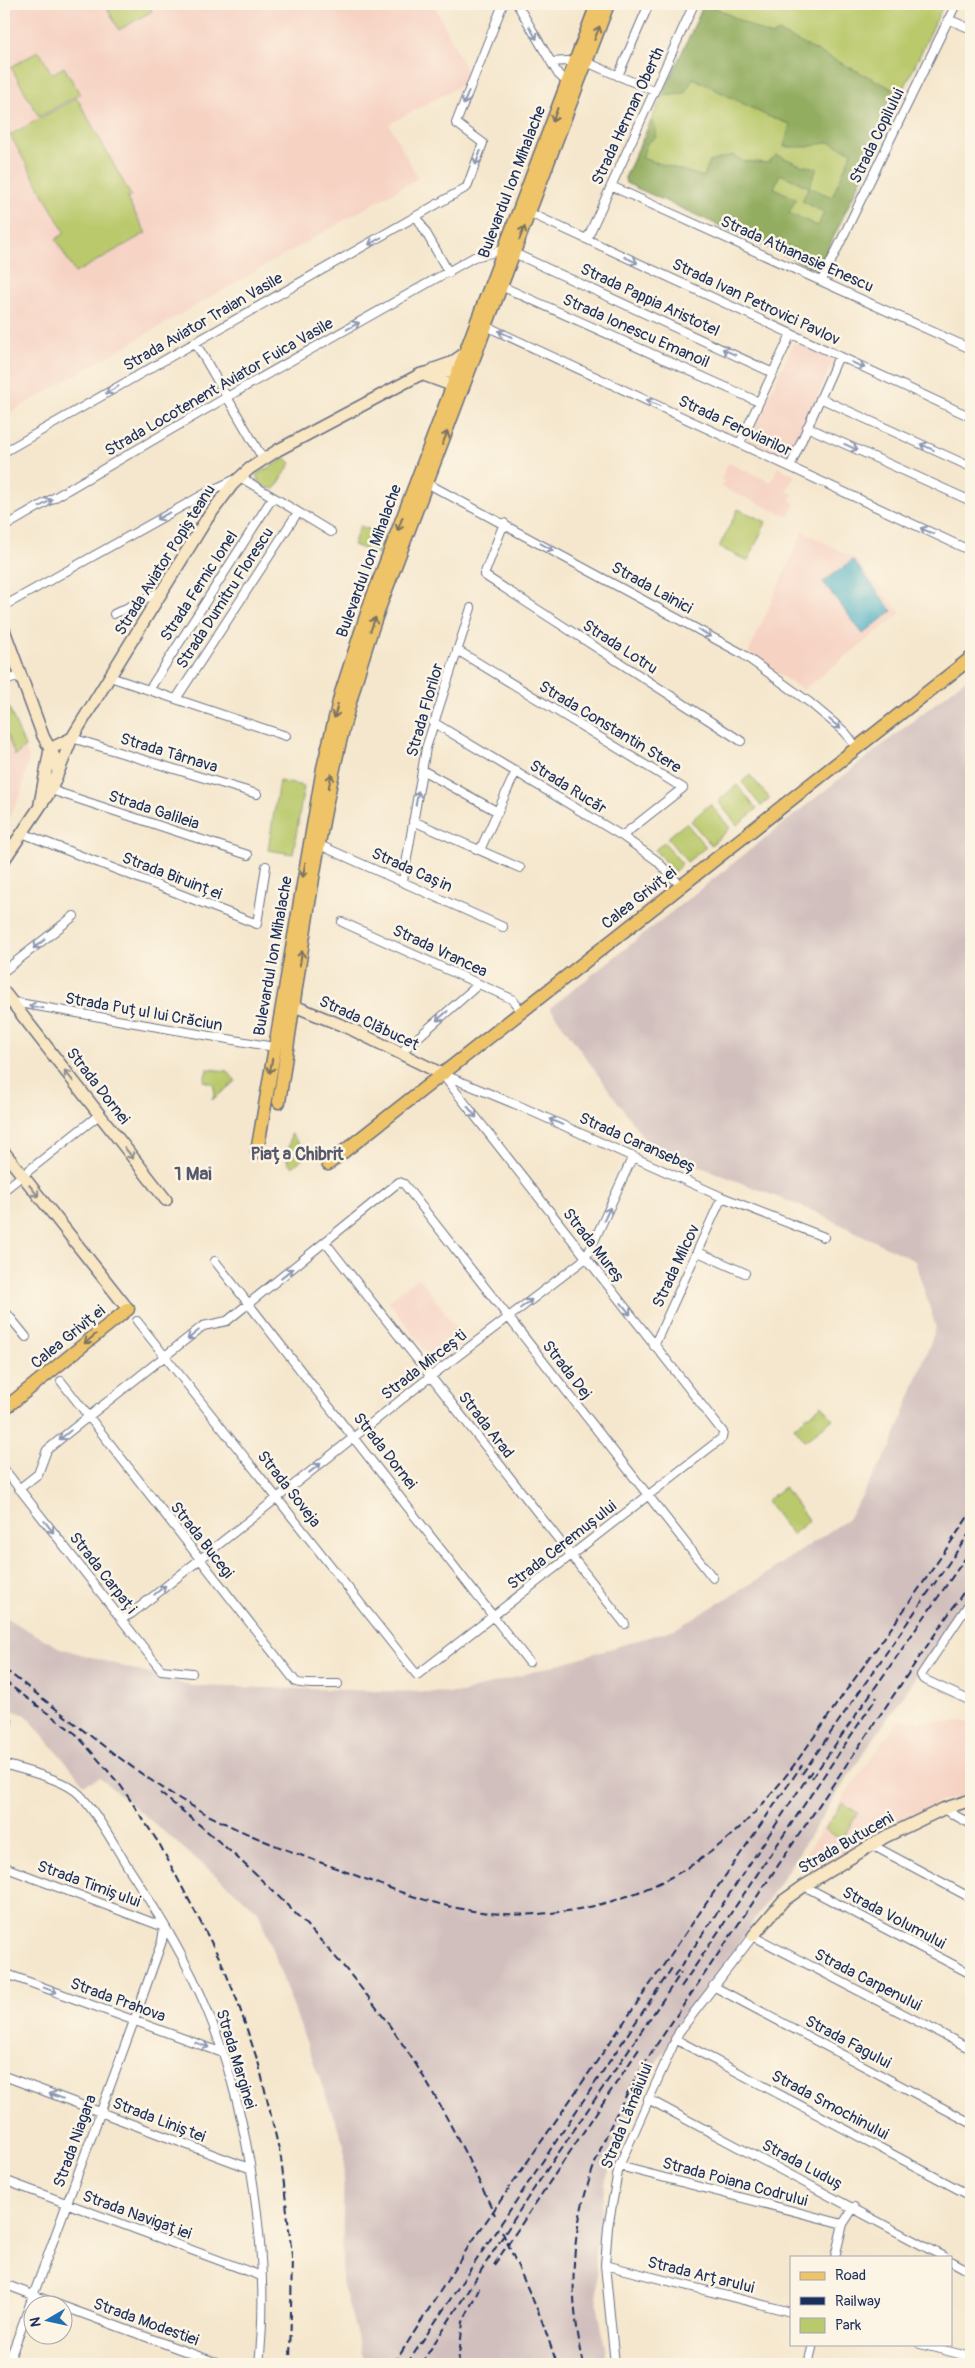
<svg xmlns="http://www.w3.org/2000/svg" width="975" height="2368" font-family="Pangolin,sans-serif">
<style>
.built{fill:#f6d2c3}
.industrial{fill:#d1bfbd}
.green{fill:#bac96c;stroke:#6a7c65}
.forest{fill:#93ad60;stroke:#576e5f;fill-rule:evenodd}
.water{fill:#41aac1;stroke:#2e6c90}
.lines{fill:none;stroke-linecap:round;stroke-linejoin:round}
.street-casing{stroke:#676f85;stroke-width:10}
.secondary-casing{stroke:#676f85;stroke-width:14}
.primary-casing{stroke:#676f85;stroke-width:15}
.street{stroke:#fff;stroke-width:8}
.secondary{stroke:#f9e7c3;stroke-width:11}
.primary{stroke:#efc469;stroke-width:12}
.rail{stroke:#1b2f5e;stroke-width:2;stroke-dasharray:8 4;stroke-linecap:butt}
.oneway{stroke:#8d97ae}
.oneway2{stroke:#7a7263}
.oneway3{stroke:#8a8b90}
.labels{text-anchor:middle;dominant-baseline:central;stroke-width:5;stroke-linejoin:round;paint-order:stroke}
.street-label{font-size:16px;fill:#1b2f5e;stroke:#fcf5e5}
.neighbourhood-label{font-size:18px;font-weight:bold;fill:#56596b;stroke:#fcf5e5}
.quarter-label{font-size:19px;font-weight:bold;fill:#56596b;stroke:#fcf5e5}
</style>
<rect width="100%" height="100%" fill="#fcf5e5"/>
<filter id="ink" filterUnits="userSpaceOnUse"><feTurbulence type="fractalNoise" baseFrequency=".02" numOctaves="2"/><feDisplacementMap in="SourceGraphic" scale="10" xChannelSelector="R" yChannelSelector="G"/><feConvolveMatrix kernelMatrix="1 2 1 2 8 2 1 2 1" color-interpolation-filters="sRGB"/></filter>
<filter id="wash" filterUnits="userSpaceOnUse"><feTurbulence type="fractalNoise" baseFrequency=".0096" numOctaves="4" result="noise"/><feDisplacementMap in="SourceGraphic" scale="20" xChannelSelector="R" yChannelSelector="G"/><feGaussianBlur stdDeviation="1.12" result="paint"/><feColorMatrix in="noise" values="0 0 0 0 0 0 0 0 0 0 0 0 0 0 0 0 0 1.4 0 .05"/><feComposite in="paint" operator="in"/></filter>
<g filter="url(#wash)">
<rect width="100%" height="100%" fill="#f5e7cd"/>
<path class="built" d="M4,4h430l37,76 -82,44 29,54 -414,238z
M794,342l40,18 -45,98 -40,-19z
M728,463l43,19 7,-15 17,8 -8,16 6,3 -3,6 5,3 -6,14 -68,-30 3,-6 -3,-2z
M803,531l51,27 47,55 -98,77 -55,-36z
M4,695l25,64 -9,38 -16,30z
M419,1277l47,64 -30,24 -48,-64z
M898,1721h73v73l-32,8 -54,27 -72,47 -13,-14 45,-67z"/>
<path class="industrial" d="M971,675v922l-114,166 -88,136 -96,138 -33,54 -34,88 -11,71 3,58 10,56h-243l-23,-82 2,-137 -86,-234 -158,-133 -16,6 -58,-69 -18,-6 -4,11v-103l56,31 130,38 272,7 213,-64 79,-47 94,-63 43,-72 45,-119 -21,-67 -102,-50 -163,-64 -100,-139z"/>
<path class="green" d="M105,4h43l4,7 -33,19z
M704,4h240l-125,264 -4,1 -189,-86 -1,-5z
M39,51l13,23 12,-7 16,27 -41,23 -28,-50z
M77,98l54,98 -4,3 19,34 -71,40 -19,-34 9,-6 -55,-98z
M286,458l5,5 -16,26 -13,-3 -6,-11z
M738,509l28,13 -18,39 -29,-14z
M360,526l25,9 -7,19 -25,-9z
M4,695l21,52 -10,9 -11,-30z
M750,775l20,24 -9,7 -19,-24z
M279,781l25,5 -11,68 -25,-4z
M737,785l20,24 -20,16 -19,-24z
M710,804l20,24 -19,17 -20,-24z
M686,823l20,24 -19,15 -20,-24z
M664,842l18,22 -8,8 -19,-22z
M207,1069l20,2 9,10 -24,19 3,-7 -2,-9 -9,-3z
M291,1133l17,22 -16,12 -5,-6z
M822,1405l11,14 -28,22 -11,-14z
M784,1487l25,34 -17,14 -26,-34z
M842,1803l16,10 -17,27 -16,-11z"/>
<path class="forest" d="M708,4l63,32 8,-4 122,61 -82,175 -4,1 -189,-86 -1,-5 26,-57 5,7v9l-9,6 -5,15 62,19 5,-15 24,-7 10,6 24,2 10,-8 24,10 16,3 -8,19 23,10 20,-45 -23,-10 -22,5h-23l6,-23 -23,-8 -74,-38 -9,16 -22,2 42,-91zM780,174l29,13 -7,14 22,11 -6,14 -29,-13 7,-14 -22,-11z"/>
<path class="water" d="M853,560l39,51 -29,23 -40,-52z"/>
</g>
<g filter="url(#ink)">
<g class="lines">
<defs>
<path id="street" d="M517,4l41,70 12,11
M948,19l23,10
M551,62l17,-1
M586,62l68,29
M618,76l31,-72
M611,186l360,163
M530,213l441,204
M417,217l32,56
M587,239l107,-235
M514,253l259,120
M822,280l134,-276
M501,286l258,116
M486,326l485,225
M195,342l68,117
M820,398l151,69
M807,427l164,74
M740,443l51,-109
M4,452l463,-265 16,-44 -27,-20 47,-119
M790,467l49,-111
M423,481l318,172 68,49 36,30 12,16
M504,523l-20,52 257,166
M4,527l223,-130 247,-140 30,-7
M4,606l202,-113 34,-16 91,55
M114,614l47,-23
M457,650l226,138 -61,48
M110,677l176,59
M4,682l17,-7
M149,690l124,-193
M176,699l122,-187
M433,722l189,114 34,24 25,26
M72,738l185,56
M422,770l76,42
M51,790l197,65
M413,821l107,47
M22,833l235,91 9,-58
M315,843l188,84
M480,850l36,-79
M403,881l23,-133 45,-140
M342,922l170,77 9,12
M4,971l70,-55
M13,1002l261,45
M399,1054l80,-70
M442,1074l80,33 200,90 102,40
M4,1190l95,-75
M325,1242l300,382
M698,1252l47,21
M215,1261l314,401
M4,1310l22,27
M137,1321l280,354 305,-237 1,-6 -281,-358
M654,1346l68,-149
M61,1381l235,301c4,3 34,2 42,2
M4,1469l157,201 31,3
M19,1489l19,-15 9,-24 17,-14 139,-110 24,-5 172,-139 5,2 309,394
M971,1601l-50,74 2,4 48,22
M121,1619l10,-5 295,-234 155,-118 8,-10 44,-96
M4,1733l4,-12
M4,1764c21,7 61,15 76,31 18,19 34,50 48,72 30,46 60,95 80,145 41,101 63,244 51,352
M943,1809l28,15
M872,1845l99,53
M4,1867l160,60 -2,14 -28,80 -126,343
M804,1886l167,88
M4,1973l219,80
M713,1986l258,137
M675,2039l296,157
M4,2076l245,92
M648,2099l296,158
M619,2166l224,58
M4,2180l257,96
M835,2257l8,-33 11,-17
M951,2261l20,11
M605,2265l186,47
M4,2284l58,22
M62,2306l158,58
M920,2344l51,13
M615,2364l-10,-99 3,-38 11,-61 60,-134 74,-96 218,113
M808,2364l5,-20"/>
<path id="secondary" d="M434,369l17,-6 13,-9
M421,374l41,15
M4,630l39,106 13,24 2,13
M40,804l10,-55 22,-11
M4,860l47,-70 21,-52 134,-218 26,-35 17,-16 29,-19 143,-76 18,-4 27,6
M4,992l162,208
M287,1003l64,26 91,45
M4,1152l124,157
M753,1936l30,-35 21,-15 81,-49 58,-28 28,-9"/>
<path id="primary" d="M279,1102c26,-167 43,-336 101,-496l228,-602
M257,1152l66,-384 18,-75 29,-89 227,-600
M328,1164l643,-506
M4,1409l124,-100"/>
</defs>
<use href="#street" class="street-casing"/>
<use href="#secondary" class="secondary-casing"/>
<use href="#primary" class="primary-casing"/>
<use href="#street" class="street"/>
<use href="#secondary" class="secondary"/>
<use href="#primary" class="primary"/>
<path class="rail" d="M4,1669c58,43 114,92 176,130 49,30 103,50 156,69 38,14 76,30 116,39 94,21 196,-3 270,-64 51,-41 86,-98 123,-151 43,-59 86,-119 126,-180
M4,1681l72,53 45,52 39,59 61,116 16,39 22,65 22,93 11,98 -2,108
M802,1774l169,-243
M812,1778l159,-228
M160,1793c101,79 192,169 260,278 28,46 52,95 75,144
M674,1977l139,-208
M681,1987l196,-290
M502,2231l39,87 16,46
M494,2265l145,-216
M394,2364l73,-115 335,-484
M407,2364l267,-399
M421,2364l106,-165 154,-226
M458,2364l5,-42 17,-36
M584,2364c-29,-120 5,-213 69,-314l318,-469"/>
</g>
<defs><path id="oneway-shaft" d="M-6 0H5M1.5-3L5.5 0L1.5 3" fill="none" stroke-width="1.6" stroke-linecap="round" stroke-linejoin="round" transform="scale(1.25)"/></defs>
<g class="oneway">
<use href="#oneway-shaft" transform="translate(533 33) rotate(59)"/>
<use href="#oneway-shaft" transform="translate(466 98) rotate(111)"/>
<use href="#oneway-shaft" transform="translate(478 158) rotate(110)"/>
<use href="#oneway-shaft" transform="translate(375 241) rotate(150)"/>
<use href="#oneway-shaft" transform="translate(631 260) rotate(25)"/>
<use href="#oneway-shaft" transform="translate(353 326) rotate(-29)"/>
<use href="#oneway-shaft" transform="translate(505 334) rotate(-155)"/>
<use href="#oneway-shaft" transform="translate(729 352) rotate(-155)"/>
<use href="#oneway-shaft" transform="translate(858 365) rotate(24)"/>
<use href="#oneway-shaft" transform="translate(112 390) rotate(150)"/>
<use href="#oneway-shaft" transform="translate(653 403) rotate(-155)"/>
<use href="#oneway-shaft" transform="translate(851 447) rotate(24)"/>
<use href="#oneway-shaft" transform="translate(927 447) rotate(-156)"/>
<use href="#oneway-shaft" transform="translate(46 503) rotate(-30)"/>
<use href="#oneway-shaft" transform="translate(163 516) rotate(151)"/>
<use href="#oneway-shaft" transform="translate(927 531) rotate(-155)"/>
<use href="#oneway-shaft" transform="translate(547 547) rotate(29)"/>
<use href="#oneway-shaft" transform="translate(705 633) rotate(29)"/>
<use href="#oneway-shaft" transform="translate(835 724) rotate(40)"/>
<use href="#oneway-shaft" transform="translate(417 798) rotate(-80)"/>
<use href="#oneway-shaft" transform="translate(39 944) rotate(142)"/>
<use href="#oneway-shaft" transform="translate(36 1007) rotate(-170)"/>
<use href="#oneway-shaft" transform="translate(442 1016) rotate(139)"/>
<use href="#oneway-shaft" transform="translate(472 1112) rotate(52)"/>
<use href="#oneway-shaft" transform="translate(556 1122) rotate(-156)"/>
<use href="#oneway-shaft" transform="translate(607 1214) rotate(-65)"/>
<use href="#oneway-shaft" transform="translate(287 1273) rotate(-38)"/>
<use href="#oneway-shaft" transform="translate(526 1304) rotate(-37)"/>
<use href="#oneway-shaft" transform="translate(626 1309) rotate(52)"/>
<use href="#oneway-shaft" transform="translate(193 1335) rotate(141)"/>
<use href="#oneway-shaft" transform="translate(65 1435) rotate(141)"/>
<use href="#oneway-shaft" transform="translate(315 1468) rotate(-38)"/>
<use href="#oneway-shaft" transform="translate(49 1527) rotate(52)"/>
<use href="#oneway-shaft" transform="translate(160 1590) rotate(-39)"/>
<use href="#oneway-shaft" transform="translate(50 1990) rotate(20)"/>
<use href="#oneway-shaft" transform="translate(202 2045) rotate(20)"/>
<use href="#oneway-shaft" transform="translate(56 2096) rotate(-159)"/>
</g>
<g class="oneway2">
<use href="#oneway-shaft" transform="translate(597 33) rotate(-69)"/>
<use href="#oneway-shaft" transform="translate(555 115) rotate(110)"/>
<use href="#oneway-shaft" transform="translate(522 233) rotate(-69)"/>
<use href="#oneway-shaft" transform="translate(445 438) rotate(-68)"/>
<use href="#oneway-shaft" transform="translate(400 524) rotate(110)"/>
<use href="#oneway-shaft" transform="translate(373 624) rotate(-70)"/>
<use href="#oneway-shaft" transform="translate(336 711) rotate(104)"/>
<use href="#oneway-shaft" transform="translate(330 781) rotate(-79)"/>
<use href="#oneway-shaft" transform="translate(304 870) rotate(100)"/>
<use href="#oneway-shaft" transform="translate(301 958) rotate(-81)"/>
<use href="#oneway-shaft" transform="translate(271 1066) rotate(100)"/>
<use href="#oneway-shaft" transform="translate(90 1339) rotate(141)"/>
</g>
<g class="oneway3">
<use href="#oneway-shaft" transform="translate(69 1076) rotate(-128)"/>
<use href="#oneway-shaft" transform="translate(129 1153) rotate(52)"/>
<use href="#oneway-shaft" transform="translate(34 1191) rotate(52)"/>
</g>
</g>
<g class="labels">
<g class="street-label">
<text transform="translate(628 116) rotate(-65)">Strada Herman Oberth</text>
<text transform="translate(877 136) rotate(-64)">Strada Copilului</text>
<text transform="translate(512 182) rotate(-69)">Bulevardul Ion Mihalache</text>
<text transform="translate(797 254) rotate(24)">Strada Athanasie Enescu</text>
<text transform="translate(650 300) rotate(25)">Strada Pappia Aristotel</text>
<text transform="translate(756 302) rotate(25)">Strada Ivan Petrovici Pavlov</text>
<text transform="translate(203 322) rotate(-30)">Strada Aviator Traian Vasile</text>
<text transform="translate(636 331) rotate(24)">Strada Ionescu Emanoil</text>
<text transform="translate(219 387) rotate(-30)">Strada Locotenent Aviator Fuica Vasile</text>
<text transform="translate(735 426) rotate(25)">Strada Feroviarilor</text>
<text transform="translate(165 560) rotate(-58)">Strada Aviator Popișteanu</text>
<text transform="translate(369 561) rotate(-70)">Bulevardul Ion Mihalache</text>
<text transform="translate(199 586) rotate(-57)">Strada Fernic Ionel</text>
<text transform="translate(652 588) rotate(29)">Strada Lainici</text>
<text transform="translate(225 598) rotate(-57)">Strada Dumitru Florescu</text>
<text transform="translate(620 647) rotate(33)">Strada Lotru</text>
<text transform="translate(425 710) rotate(-74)">Strada Florilor</text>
<text transform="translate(610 727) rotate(31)">Strada Constantin Stere</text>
<text transform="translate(169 753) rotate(17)">Strada Târnava</text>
<text transform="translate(568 787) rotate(32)">Strada Rucăr</text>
<text transform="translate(154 810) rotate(18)">Strada Galileia</text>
<text transform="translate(412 870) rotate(24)">Strada Cașin</text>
<text transform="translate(172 876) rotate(21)">Strada Biruinței</text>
<text transform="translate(639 898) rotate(-38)">Calea Griviței</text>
<text transform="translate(440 951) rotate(25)">Strada Vrancea</text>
<text transform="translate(273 956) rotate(-80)">Bulevardul Ion Mihalache</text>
<text transform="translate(144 1012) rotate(10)">Strada Puțul lui Crăciun</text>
<text transform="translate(369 1023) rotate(25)">Strada Clăbucet</text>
<text transform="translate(98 1086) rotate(52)">Strada Dornei</text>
<text transform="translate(638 1143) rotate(24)">Strada Caransebeș</text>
<text transform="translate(594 1246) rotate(52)">Strada Mureș</text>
<text transform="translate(676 1266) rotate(-65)">Strada Milcov</text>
<text transform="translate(68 1337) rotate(-39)">Calea Griviței</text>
<text transform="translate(424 1365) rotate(-38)">Strada Mircești</text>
<text transform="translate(567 1370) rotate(52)">Strada Dej</text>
<text transform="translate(486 1425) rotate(52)">Strada Arad</text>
<text transform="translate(385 1451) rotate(52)">Strada Dornei</text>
<text transform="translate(289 1489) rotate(52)">Strada Soveja</text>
<text transform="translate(202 1540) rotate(52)">Strada Bucegi</text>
<text transform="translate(562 1545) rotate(-38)">Strada Ceremușului</text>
<text transform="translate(103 1573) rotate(52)">Strada Carpați</text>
<text transform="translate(846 1843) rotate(-30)">Strada Butuceni</text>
<text transform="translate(89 1884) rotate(20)">Strada Timișului</text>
<text transform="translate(894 1918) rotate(28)">Strada Volumului</text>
<text transform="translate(868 1980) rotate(27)">Strada Carpenului</text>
<text transform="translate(118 2000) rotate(20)">Strada Prahova</text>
<text transform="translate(848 2042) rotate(28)">Strada Fagului</text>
<text transform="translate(236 2059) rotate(73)">Strada Marginei</text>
<text transform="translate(830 2105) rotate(28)">Strada Smochinului</text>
<text transform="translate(627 2116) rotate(-68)">Strada Lămâiului</text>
<text transform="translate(159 2120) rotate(21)">Strada Liniștei</text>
<text transform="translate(75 2141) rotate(-70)">Strada Niagara</text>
<text transform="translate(803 2165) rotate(28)">Strada Luduș</text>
<text transform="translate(735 2182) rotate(15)">Strada Poiana Codrului</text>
<text transform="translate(137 2215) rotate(20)">Strada Navigației</text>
<text transform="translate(701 2275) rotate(14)">Strada Arțarului</text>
<text transform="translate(146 2322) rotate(20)">Strada Modestiei</text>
</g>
<g class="neighbourhood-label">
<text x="297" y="1154">Piața Chibrit</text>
</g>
<g class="quarter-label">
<text x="193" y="1174">1 Mai</text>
</g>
</g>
<rect width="975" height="2368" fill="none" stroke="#fcf5e5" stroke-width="20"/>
<rect x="790" y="2256" width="162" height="90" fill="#fcf5e5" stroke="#a2a6af"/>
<rect x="800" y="2272" width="25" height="8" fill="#efc469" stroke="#a2a6af"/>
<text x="835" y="2280" font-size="15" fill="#1b2f5e">Road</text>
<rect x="800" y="2297" width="25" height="8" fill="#1b2f5e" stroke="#a2a6af"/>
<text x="835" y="2306" font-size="15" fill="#1b2f5e">Railway</text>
<rect x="800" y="2318" width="25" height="15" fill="#bac96c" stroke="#a2a6af"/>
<text x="835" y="2330" font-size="15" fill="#1b2f5e">Park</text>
<g transform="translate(48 2320) rotate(261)"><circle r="24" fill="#fcf5e5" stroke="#a2a6af"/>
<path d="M0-4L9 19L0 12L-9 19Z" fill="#1f6fb2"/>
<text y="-8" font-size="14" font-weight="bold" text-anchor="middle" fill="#1b2f5e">N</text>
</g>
</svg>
